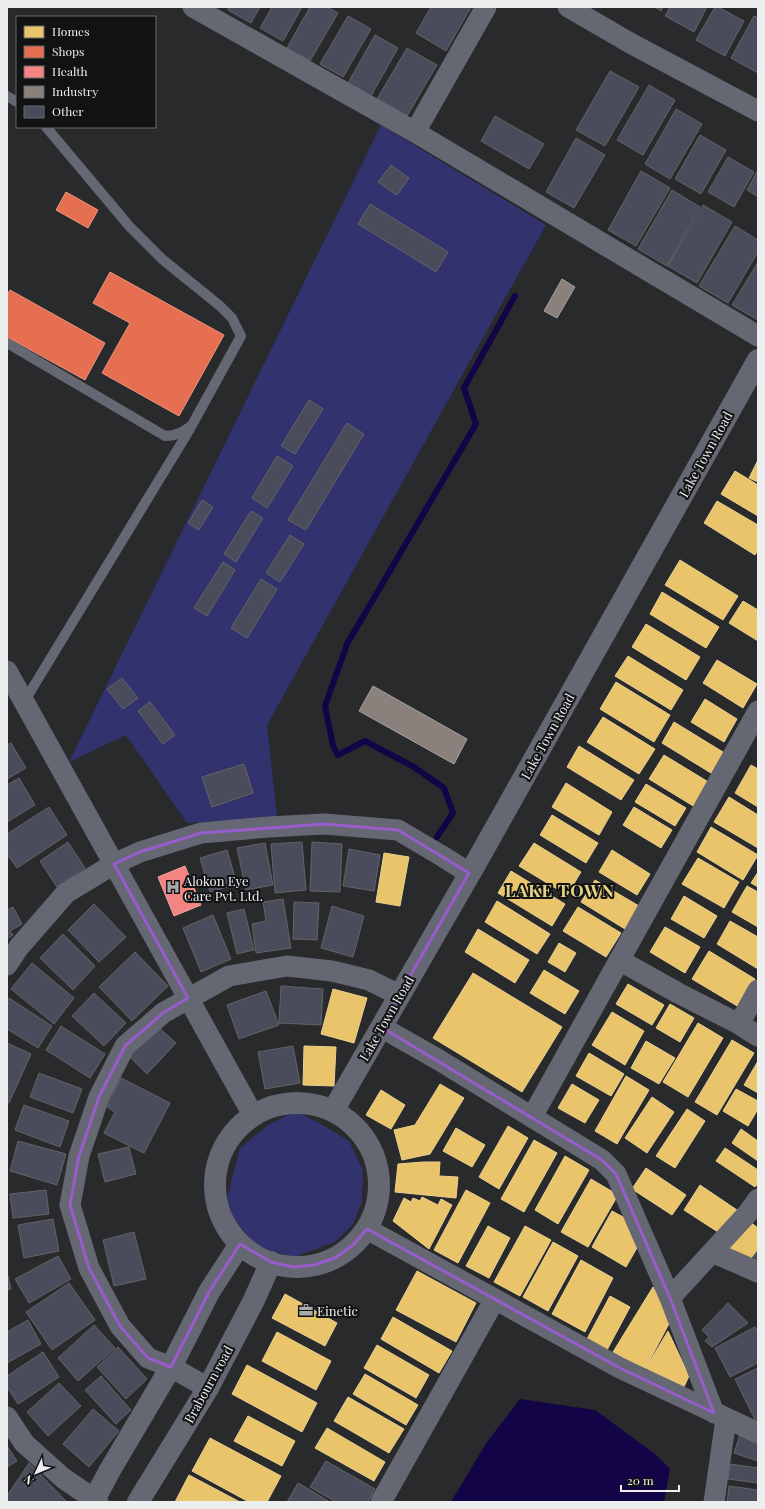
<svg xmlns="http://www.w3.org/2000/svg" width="765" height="1509" font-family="'Playfair Display',serif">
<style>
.green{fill:#31326e}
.water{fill:#130448}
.homes{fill:#e9c46a;stroke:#ead192}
.shops{fill:#e76f51;stroke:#e99581}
.health{fill:#f28482;stroke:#f0a4a3}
.industry{fill:#8a817c;stroke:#a8a29f}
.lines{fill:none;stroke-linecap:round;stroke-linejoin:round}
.stream{stroke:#130448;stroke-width:6}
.building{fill:#4a4c5b;stroke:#646466}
.service{stroke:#656772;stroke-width:10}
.minor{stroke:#656772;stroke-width:21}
.tertiary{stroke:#656772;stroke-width:22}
.marked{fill:none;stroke:#985ccb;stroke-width:3;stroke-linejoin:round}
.labels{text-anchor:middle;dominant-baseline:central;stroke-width:4;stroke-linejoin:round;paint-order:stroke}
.street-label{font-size:13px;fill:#edeef0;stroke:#111213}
.poi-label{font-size:13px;fill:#edeef0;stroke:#111213;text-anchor:start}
.district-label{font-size:17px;font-weight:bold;letter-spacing:1px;fill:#e4d486;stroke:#111213}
</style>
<rect width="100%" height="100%" fill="#292a2c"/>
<path class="green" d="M381,125l165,100 -279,500 10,92 -90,6 -61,-88 -57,27z
M296,1111l30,16 23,14 14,29 -1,32 -9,22 -18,18 -41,15 -35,-10 -23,-18 -9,-31 13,-50 28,-23z"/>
<path class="water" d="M520,1399l75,11 60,44 15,15 -6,33h-213l36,-60z"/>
<path class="homes" d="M758,460v22l-9,-4z
M735,471l23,14v31l-37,-22z
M717,501l41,24v25l-3,5 -51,-32z
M680,560l58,36 -15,24 -58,-35z
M662,592l57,35 -13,21 -56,-34z
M743,601l15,9v31l-29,-18z
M646,624l54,33 -14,23 -54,-33z
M628,656l55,34 -12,20 -56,-34z
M717,660l40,24 -14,24 -40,-25z
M616,682l54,33 -16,27 -54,-33z
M705,699l32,20 -13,23 -33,-20z
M603,717l52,32 -16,25 -52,-32z
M674,722l49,30 -12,21 -49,-30z
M579,746l55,34 -13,20 -54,-33z
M664,755l46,28 -15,24 -46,-28z
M751,765l7,4v38l-23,-14z
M566,783l46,29 -13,23 -47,-28z
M646,784l40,24 -11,18 -40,-24z
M729,797l29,18v33l-44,-26z
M634,807l38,23 -11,18 -38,-23z
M552,815l46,28 -12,20 -46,-28z
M711,827l47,28 -15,25 -46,-28z
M534,843l47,29 -14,23 -48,-29z
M612,850l38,24 -13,21 -38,-23z
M384,853l25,4 -9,49 -24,-4z
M698,858l41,24 -15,26 -42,-24z
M511,871l54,33 -13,22 -54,-33z
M758,872v15l-7,-4z
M595,880l44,26 -14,23 -44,-27z
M747,886l11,6v35l-26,-15z
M684,896l33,20 -13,22 -33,-19z
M497,901l53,33 -13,20 -52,-32z
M578,907l43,26 -15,24 -43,-26z
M730,921l28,16v32l-41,-25z
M665,927l35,20 -15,26 -35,-21z
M478,929l51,31 -14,23 -50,-31z
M559,943l17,10 -11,19 -17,-10z
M709,951l46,28 -16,28 -47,-28z
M544,970l35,21 -14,23 -35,-21z
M473,973l89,54 -40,65 -89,-54z
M628,984l36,21 -12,20 -36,-21z
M333,989l34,9 -13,45 -33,-9z
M670,1004l24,14 -14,24 -24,-14z
M612,1012l32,19 -19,34 -33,-20z
M698,1023l25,15 -35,59 -25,-15z
M732,1040l22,13 -37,62 -22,-13z
M646,1041l29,17 -16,26 -28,-16z
M304,1046l32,1 -2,39 -31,-1z
M589,1053l35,21 -13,22 -35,-20z
M758,1061v32l-14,-8z
M626,1076l23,14 -32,54 -22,-13z
M440,1084l24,14 -34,56 -28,6 -8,-30 21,-5z
M572,1084l27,16 -14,23 -27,-15z
M736,1089l22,12v8l-10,17 -25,-15z
M381,1090l24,15 -14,24 -25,-14z
M652,1097l22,15 -27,41 -22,-15z
M687,1109l18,12 -30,47 -19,-12z
M508,1126l20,12 -29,51 -20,-12z
M456,1128l29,17 -13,22 -29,-16z
M741,1129l17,12v20l-26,-18z
M534,1140l23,13 -33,59 -23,-13z
M725,1148l33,22v13l-3,4 -39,-26z
M565,1156l24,14 -31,54 -23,-14z
M423,1162h17l-1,14 19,1 -2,21 -61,-6 3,-28z
M646,1168l40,27 -14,20 -40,-26z
M591,1179l27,16 -30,52 -27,-15z
M700,1185l37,25 -16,24 -37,-24z
M466,1190l24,13 -32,60 -24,-13z
M422,1197l16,8 3,-6 11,6 -23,44 -36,-28 11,-23 7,4 2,-4 7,3z
M612,1211l13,7 13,28 -12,21 -34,-20z
M746,1219l12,9v21l-9,12 -22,-15z
M488,1226l22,12 -21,40 -23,-12z
M525,1226l26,14 -31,56 -26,-14z
M553,1242l25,14 -30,55 -25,-14z
M581,1260l32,18 -28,54 -33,-18z
M417,1271l59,32 -20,39 -60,-32z
M653,1287l19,31 -27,51 -32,-17z
M285,1294l52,29 -12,23 -53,-28z
M610,1296l20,11 -23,43 -20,-11z
M393,1317l59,34 -13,22 -58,-34z
M668,1331l21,45 -7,15 -36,-23z
M277,1332l54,29 -15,29 -54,-29z
M377,1345l52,30 -13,23 -52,-30z
M247,1365l70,38 -15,29 -70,-38z
M365,1374l53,31 -12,20 -53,-31z
M348,1397l56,32 -15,24 -55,-32z
M248,1416l47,25 -13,25 -48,-25z
M327,1428l58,34 -11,19 -59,-33z
M210,1438l71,38 -14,26h-18l-57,-31z
M189,1475l51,27h-65z"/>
<path class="shops" d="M66,192l32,18 -10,18 -32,-18z
M110,272l114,63 -45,81 -77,-43 28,-50 -37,-20z
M10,290l95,53 -20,37 -78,-43v-42z"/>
<path class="health" d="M185,866l16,39 -27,11 -16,-39z"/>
<path class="industry" d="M562,279l13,8 -18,31 -13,-7z
M373,686l94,53 -13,25 -95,-53z"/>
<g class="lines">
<path class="stream" d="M437,837l16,-24 -9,-25 -30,-21 -49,-26 -27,14 -5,-9 -8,-40 22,-62 129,-220 -12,-36 51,-92"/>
</g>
<path class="building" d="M229,7h31l-9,16 -23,-13z
M272,7h30l-19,34 -23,-13z
M310,7h17l11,6 -28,48 -23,-13z
M431,7h40l-25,44 -30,-18z
M655,7h8l-2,4z
M670,7h37l-13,25 -29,-16z
M715,7h3l26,14 -19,35 -29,-16z
M348,16l23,13 -28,48 -23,-13z
M754,16l4,2v55l-27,-15z
M375,35l23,13 -27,48 -23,-13z
M407,48l30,17 -30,51 -30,-17z
M610,71l29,16 -34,59 -29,-16z
M649,85l26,15 -32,55 -26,-15z
M676,109l26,15 -32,55 -25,-15z
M495,116l49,28 -15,25 -48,-28z
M700,135l26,15 -25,44 -26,-15z
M576,138l29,17 -31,53 -28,-16z
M728,157l26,15 -20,35 -26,-15z
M391,165l18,13 -12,17 -19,-13z
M758,170v27l-11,-7z
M641,171l29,17 -34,58 -28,-16z
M672,190l28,17 -33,59 -29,-17z
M370,204l78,48 -12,20 -78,-48z
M703,205l29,17 -35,61 -29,-17z
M735,226l23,14v12l-30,51 -29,-17z
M758,262v58l-26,-15z
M309,400l14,9 -28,45 -14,-8z
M347,423l17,11 -58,96 -18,-10z
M277,456l16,10 -26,42 -15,-10z
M202,500l11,7 -14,23 -11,-7z
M251,511l12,7 -27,44 -12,-8z
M290,535l14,9 -24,38 -14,-9z
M223,562l12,8 -28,46 -13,-8z
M261,579l16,10 -30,49 -16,-10z
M122,678l16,20 -15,11 -16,-20z
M150,702l25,33 -12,9 -25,-33z
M11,743l15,25 -19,11v-34z
M244,764l9,29 -41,14 -10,-30z
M19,778l16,27 -28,17v-37z
M49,807l18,28 -50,33 -10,-14v-20z
M68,842l17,26 -28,19 -17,-26z
M302,842l4,48 -31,3 -4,-49z
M312,842l30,2 -2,48 -30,-1z
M265,843l8,42 -27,5 -9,-42z
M349,849l31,6 -6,36 -31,-5z
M227,850l10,34 -27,8 -10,-34z
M283,899l8,49 -35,5 -4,-29 14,-3 -3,-19z
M294,902l25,1 -2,37 -24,-1z
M94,904l32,33 -27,25 -31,-32z
M332,906l32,10 -11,41 -32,-9z
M13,907l9,17 -12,7 3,4 -6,4v-29z
M244,909l10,41 -17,4 -10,-41z
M213,915l18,44 -30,13 -18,-44z
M63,934l32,32 -22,24 -33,-32z
M135,952l33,34 -36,35 -33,-34z
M32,963l42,35 -20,26 -43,-35z
M281,986l42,3 -2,36 -42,-2z
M266,991l13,34 -40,14 -12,-34z
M94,993l32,30 -22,23 -32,-30z
M9,998l43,28 -14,22 -31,-19v-28z
M61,1026l44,28 -15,24 -44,-28z
M157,1026l19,17 -29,31 -18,-18z
M7,1043l24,11 -22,49 -2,-1z
M293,1046l7,37 -35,6 -7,-37z
M39,1073l43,16 -9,24 -43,-16z
M121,1078l49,25 -26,50 -40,-20 11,-21 -8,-5z
M24,1105l45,16 -9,26 -45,-17z
M18,1141l48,13 -9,31 -47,-14z
M129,1147l7,27 -31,8 -7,-28z
M46,1190l3,24 -36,4 -3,-24z
M53,1219l6,32 -35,7 -6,-33z
M134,1232l12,47 -32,7 -11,-46z
M758,1251v11l-5,-3z
M58,1256l13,23 -42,24 -14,-24z
M7,1272l4,17 -4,1z
M69,1283l26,37 -43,30 -26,-38z
M728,1303l20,20 -36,24 -7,-6 4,-4 -7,-7z
M28,1320l13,24 -34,19v-31z
M94,1325l21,23 -37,33 -20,-23z
M755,1327l3,5v31l-28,14 -15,-29z
M118,1347l29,32 -21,20 -29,-32z
M43,1352l16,25 -41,27 -11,-17v-11z
M758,1368v58l-23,-47z
M101,1376l30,34 -15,14 -31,-34z
M59,1383l22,23 -33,30 -21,-24z
M93,1409l26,22 -30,36 -26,-23z
M740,1435l18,7v19l-24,-8z
M7,1446l10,15 -10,6z
M326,1461l49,28 -7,13h-32l-26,-15z
M29,1463l38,39h-56l-4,-3v-3z
M730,1464l28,4v15l-30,-4z
M298,1483l32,19h-43z
M729,1486l29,4v12h-31z"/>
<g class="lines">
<path class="service" d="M7,96l10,6
M7,343l158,93c11,0 18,-4 27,-11l49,-89 -9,-18 -12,-12 -58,-47 -32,-32 -84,-100
M24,702l166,-273"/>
<path class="minor" d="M193,7l222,125 343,204
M568,7l64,37 126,67
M415,132l71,-125
M7,671l246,444
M619,960l59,33 61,31 19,12
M7,965l12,-18 47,-54 48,-29 26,-12 61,-19 68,-6 55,-3 74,6 44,26 27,17
M739,1024l19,-34
M381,1027l58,33 163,100 14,14 54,124 44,115
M532,1117l226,-406
M367,1229l253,139 138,65
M712,1252l46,20
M670,1298l78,-85 10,-14
M208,1388l-37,-21 -23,-9 -28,-32 -31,-58 -19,-63 9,-49 20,-59 26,-51 38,-33 66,-37 58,-10 45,5 37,9 30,15
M7,1417l17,26 39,35 35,24
M381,1502l114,-203
M714,1502l12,-83"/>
<path class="tertiary" d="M215 1185a82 82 0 1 1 164 0a82 82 0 1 1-164 0Z
M333,1111l144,-250 281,-501
M93,1502l17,-32 61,-103 38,-75 31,-48
M138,1502l70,-114 46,-88 17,-38"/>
</g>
<path class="marked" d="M324,824l74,6 71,43 -88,154 221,133 14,14 54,124 44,115 -94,-45 -253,-139 -14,16 -18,13 -21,7 -21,2 -22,-5 -31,-18 -31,48 -38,75 -23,-9 -28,-32 -31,-58 -19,-63 9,-49 20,-59 26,-51 38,-33 25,-15 -74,-134 26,-12 61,-19z"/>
<defs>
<symbol id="hospital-bare" viewBox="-9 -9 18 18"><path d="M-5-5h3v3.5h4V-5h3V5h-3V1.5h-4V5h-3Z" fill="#a8a9ab" stroke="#111213" stroke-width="2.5" paint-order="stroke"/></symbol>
<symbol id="office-bare" viewBox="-9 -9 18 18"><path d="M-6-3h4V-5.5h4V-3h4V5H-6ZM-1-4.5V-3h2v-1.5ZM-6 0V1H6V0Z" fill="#a8a9ab" stroke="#111213" stroke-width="2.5" paint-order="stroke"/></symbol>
</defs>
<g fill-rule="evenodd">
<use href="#hospital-bare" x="163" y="877" width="20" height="20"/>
<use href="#office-bare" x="296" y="1300" width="20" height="20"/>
</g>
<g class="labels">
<g class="street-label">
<text transform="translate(705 454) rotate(-61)">Lake Town Road</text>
<text transform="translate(547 736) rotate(-61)">Lake Town Road</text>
<text transform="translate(386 1018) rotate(-60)">Lake Town Road</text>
<text transform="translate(208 1384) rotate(-61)">Brabourn road</text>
</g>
<g class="poi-label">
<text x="184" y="880">Alokon Eye<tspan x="184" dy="15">Care Pvt. Ltd.</tspan></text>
<text x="317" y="1310">Einetic</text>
</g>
<g class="district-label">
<text x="560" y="890">LAKE TOWN</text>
</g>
</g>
<rect width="765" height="1509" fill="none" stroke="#edeef0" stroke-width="16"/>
<rect x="16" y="16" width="140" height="112" fill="#111213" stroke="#696a6b"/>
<rect x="24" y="26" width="20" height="12" fill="#e9c46a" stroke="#696a6b"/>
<text x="52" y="36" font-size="12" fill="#edeef0">Homes</text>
<rect x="24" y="46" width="20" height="12" fill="#e76f51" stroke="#696a6b"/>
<text x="52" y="56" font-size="12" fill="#edeef0">Shops</text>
<rect x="24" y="66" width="20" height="12" fill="#f28482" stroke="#696a6b"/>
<text x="52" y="76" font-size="12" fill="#edeef0">Health</text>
<rect x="24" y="86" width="20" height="12" fill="#8a817c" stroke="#696a6b"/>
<text x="52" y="96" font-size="12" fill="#edeef0">Industry</text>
<rect x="24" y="106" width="20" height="12" fill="#4a4c5b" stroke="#696a6b"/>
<text x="52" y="116" font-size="12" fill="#edeef0">Other</text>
<g transform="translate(36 1473) rotate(226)" stroke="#111213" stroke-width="3" paint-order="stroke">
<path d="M0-3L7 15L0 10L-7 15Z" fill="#edeef0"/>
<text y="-6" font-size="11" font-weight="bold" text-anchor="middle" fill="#edeef0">N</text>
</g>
<path d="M621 1485v6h58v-6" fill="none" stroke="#edeef0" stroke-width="2"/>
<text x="627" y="1485" font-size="12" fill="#edeef0" stroke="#111213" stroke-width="3" paint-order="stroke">20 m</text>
</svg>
